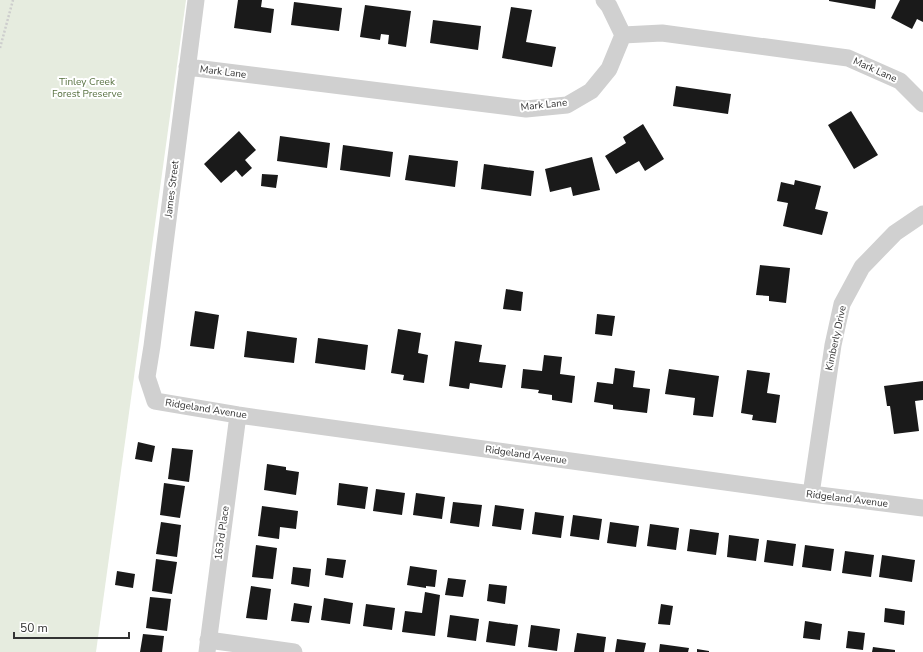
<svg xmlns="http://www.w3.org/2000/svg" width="923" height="652" font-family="'Nunito Sans',sans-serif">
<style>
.green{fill:#e6ecdf}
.building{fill:#1a1a1a}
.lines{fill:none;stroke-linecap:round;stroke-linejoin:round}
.path{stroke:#cdcdcd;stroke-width:2.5;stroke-dasharray:2 2;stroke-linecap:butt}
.minor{stroke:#d0d0d0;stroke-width:17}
.labels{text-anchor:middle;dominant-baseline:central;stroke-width:4;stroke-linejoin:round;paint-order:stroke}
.street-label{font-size:10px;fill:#333;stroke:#fff}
.park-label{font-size:10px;fill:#56703f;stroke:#fff}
</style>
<rect width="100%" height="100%" fill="#fff"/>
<path class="green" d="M0,0h186l-90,652h-96z"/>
<path class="building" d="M238,0h24l-1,7 13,2 -3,24 -37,-5z
M829,0h47l-1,9 -46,-8z
M900,0h23v22l-6,-3 -5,10 -21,-11z
M294,2l48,6 -3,23 -48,-6z
M365,5l46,6 -5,36 -18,-3 1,-9 -8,-1 -1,6 -20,-3z
M511,7l21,3 -6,32 30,5 -4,20 -50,-9z
M433,20l48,6 -3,24 -48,-7z
M676,86l55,8 -3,20 -55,-8z
M851,111l27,44 -24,14 -26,-44z
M643,124l21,35 -19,12 -6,-10 -23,13 -11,-18 21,-13 -3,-6z
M239,131l17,19 -11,10 7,8 -10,9 -6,-7 -15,13 -17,-19z
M280,136l50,7 -3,25 -50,-7z
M343,145l50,7 -3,25 -50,-7z
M409,155l49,6 -3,26 -50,-7z
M592,157l8,33 -27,6 -2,-9 -21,5 -5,-23z
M484,164l50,7 -3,25 -50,-7z
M262,174l16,1 -2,13 -15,-2z
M795,180l26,6 -6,23 13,3 -6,23 -39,-9 5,-23 -11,-2 4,-19 13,3z
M760,265l30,3 -4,35 -17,-2v-5l-13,-1z
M506,289l17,3 -2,19 -18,-2z
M195,311l24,4 -5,34 -24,-3z
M597,314l18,2 -3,20 -17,-2z
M398,329l23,4 -3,20 10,2 -4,28 -21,-3 1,-5 -13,-2z
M247,331l50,7 -3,25 -50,-6z
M318,338l50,7 -3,25 -50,-7z
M455,341l27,4 -3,17 27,3 -4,23 -32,-5 -1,6 -20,-3z
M544,355l18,2 -2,17 15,2 -3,27 -20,-3v-5l-14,-2 1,-3 -18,-2 2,-19 19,2z
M615,368l20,3 -2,16 17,2 -3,24 -34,-4v-4l-19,-3 3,-20 16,2z
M669,369l50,7 -6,41 -20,-2 2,-17 -30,-4z
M747,370l23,3 -3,20 13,2 -4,28 -24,-3 1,-5 -12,-2z
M923,381v19l-8,1 4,30 -25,3 -4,-28h-3l-3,-20z
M138,442l17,4 -3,16 -17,-3z
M172,448l21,2 -4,32 -21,-3z
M267,464l19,3v3l13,2 -3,23 -32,-5z
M164,483l21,3 -5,32 -20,-3z
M339,483l29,4 -3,22 -28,-4z
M376,489l29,4 -3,22 -29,-4z
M416,493l29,4 -3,22 -29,-4z
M453,502l29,3 -3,22 -29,-4z
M495,505l29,4 -3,21 -29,-4z
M262,506l36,5 -2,18 -16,-2 -1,12 -21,-3z
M535,512l29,4 -3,22 -29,-4z
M573,515l29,4 -3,21 -29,-4z
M161,522l20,3 -4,32 -21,-3z
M610,522l29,4 -3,21 -29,-4z
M650,524l29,4 -3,22 -29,-4z
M690,529l29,4 -3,22 -29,-4z
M729,535l30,4 -3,22 -29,-4z
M767,540l29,4 -3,22 -29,-4z
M256,545l21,3 -4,31 -21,-2z
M805,545l29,4 -3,22 -29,-4z
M845,551l29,4 -3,22 -29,-4z
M882,555l33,5 -3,22 -33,-5z
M327,558l19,2 -3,18 -18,-3z
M156,559l21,3 -5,32 -20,-3z
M410,566l27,4 -2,17 -9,-1v2l-19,-3z
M293,567l18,2 -2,18 -18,-3z
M117,571l18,3 -2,14 -18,-3z
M448,578l18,2 -3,17 -18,-2z
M489,584l18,2 -2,18 -18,-3z
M251,586l20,3 -4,31 -21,-2z
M425,592l15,3 -5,41 -33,-4 3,-21 17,2z
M150,597l21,2 -4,32 -21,-3z
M324,598l29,5 -3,21 -29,-4z
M294,603l18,3 -3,17 -18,-2z
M366,604l29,4 -3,22 -29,-4z
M661,604l12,2 -3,19 -12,-1z
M885,608l20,3 -1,14 -20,-3z
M450,615l29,4 -3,22 -29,-4z
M489,621l29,4 -3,21 -29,-4z
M805,621l17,3 -2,16 -17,-2z
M531,625l29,4 -3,22 -29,-4z
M848,631l17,2 -2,17 -17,-2z
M577,633l29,4 -2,15h-30z
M143,634l21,2 -2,16h-22z
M617,639l29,4 -2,9h-29z
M660,644l29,4 -1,4h-29z
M873,647l22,3v2h-23z
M697,649l12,2v1h-12z"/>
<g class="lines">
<path class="path" d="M0,48l13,-48"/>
<path class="minor" d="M196,0l-44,346 -5,31 8,24 83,14 573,79 112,14
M604,0l5,6 14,29
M187,67l339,42 41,-4 24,-14 18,-22 14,-34 39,-2 186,25 52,23 23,23
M811,494l22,-149 9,-41 20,-37 33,-34 28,-19
M208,640l86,12
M207,652l31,-237"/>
</g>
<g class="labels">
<g class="street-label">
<text transform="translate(875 70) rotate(24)">Mark Lane</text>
<text transform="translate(223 72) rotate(7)">Mark Lane</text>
<text transform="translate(544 105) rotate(-6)">Mark Lane</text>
<text transform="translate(172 189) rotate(-83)">James Street</text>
<text transform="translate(836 338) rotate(-78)">Kimberly Drive</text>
<text transform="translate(206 409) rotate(9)">Ridgeland Avenue</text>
<text transform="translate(526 455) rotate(8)">Ridgeland Avenue</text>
<text transform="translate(847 499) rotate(7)">Ridgeland Avenue</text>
<text transform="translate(222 533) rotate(-82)">163rd Place</text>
</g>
<g class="park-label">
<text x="87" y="82">Tinley Creek<tspan x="87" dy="12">Forest Preserve</tspan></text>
</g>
</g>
<path d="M14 632v6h115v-6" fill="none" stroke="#333333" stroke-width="2"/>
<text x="20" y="632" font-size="12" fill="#333333" stroke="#ffffff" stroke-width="3" paint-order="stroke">50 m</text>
</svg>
